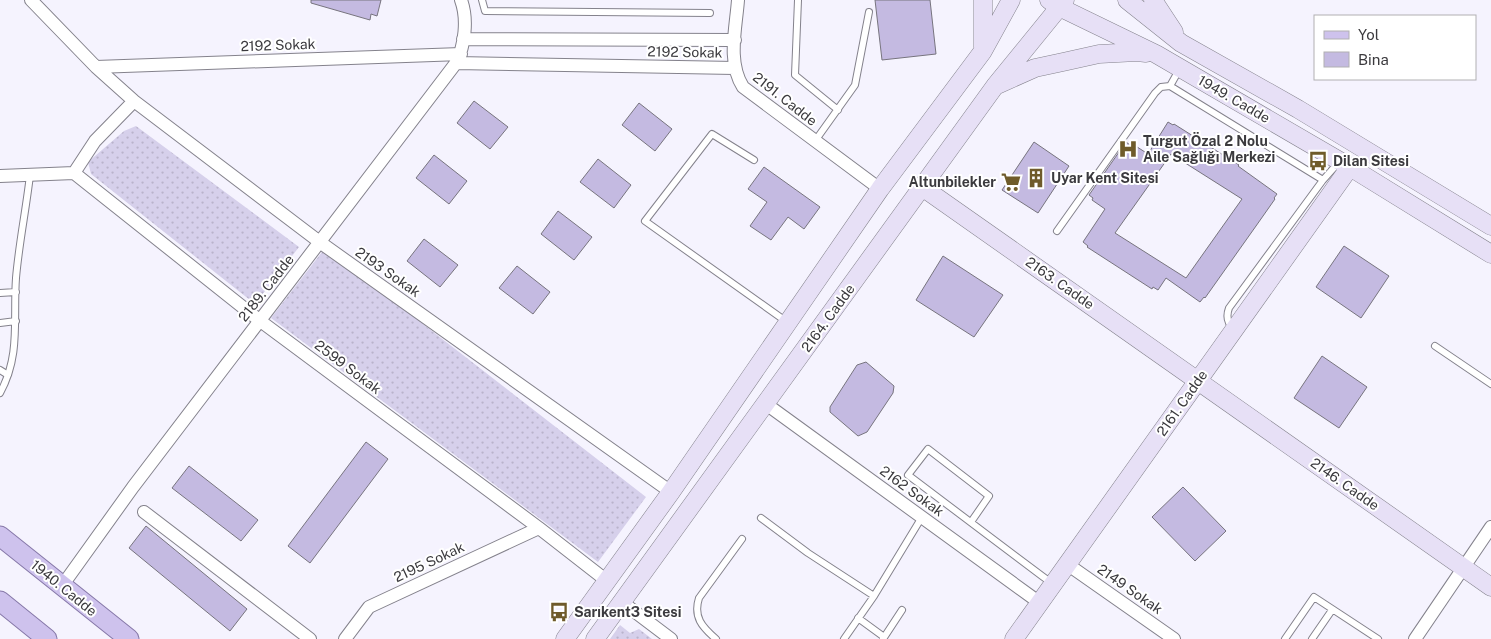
<svg xmlns="http://www.w3.org/2000/svg" width="1491" height="639" font-family="'Public Sans',sans-serif">
<style>
.grass{fill:url(#grass-dots)}
.building{fill:#c4bae1;stroke:#77747e;fill-rule:evenodd}
.lines{fill:none;stroke-linecap:round;stroke-linejoin:round}
.lane-casing{stroke:#84828c;stroke-width:8}
.street-casing{stroke:#84828c;stroke-width:14}
.secondary-casing{stroke:#84828c;stroke-width:19}
.primary-casing{stroke:#8678a8;stroke-width:21}
.lane{stroke:#fff;stroke-width:6}
.street{stroke:#fff;stroke-width:12}
.secondary{stroke:#e7e0f6;stroke-width:18}
.primary{stroke:#cec2ed;stroke-width:19}
.labels{text-anchor:middle;dominant-baseline:central;stroke-width:4;stroke-linejoin:round;paint-order:stroke}
.street-label{font-size:14px;fill:#3b3a3e;stroke:#fff}
.poi-label{font-size:14px;font-weight:bold;fill:#3b3a3e;stroke:#fff;text-anchor:start}
</style>
<defs>
<pattern id="grass-dots" width="8" height="8" patternUnits="userSpaceOnUse" patternTransform="scale(1.25)"><rect width="8" height="8" fill="#d6d0eb"/><path d="M2 2h.1M6 6h.1" fill="none" stroke="#b9b3cb" stroke-width="1.8" stroke-linecap="round"/></pattern>
</defs>
<rect width="100%" height="100%" fill="#f5f3fe"/>
<path class="grass" d="M136,126l163,121 -44,57 -164,-130 -3,-12 36,-31z
M322,252h6l6,3 312,242 -48,65 -327,-244z
M620,625l10,8 9,-4 13,10h-42z"/>
<path class="building" d="M311,0h70l-4,16 -6,-2 -1,6 -59,-17z
M875,0h55l6,54 -54,6z
M474,101l34,26 -18,22 -33,-26z
M639,103l33,26 -17,22 -33,-26z
M1168,122l5,3 1,-1 65,41 -1,1 39,28 -3,4 1,1 -19,27 -51,72 -1,-1 -4,5 -34,-24 -8,12 -5,-3 -1,2 -65,-42 1,-1 -5,-4 22,-33 -13,-9 1,-2 -4,-3 37,-53 4,3 1,-2 17,11zM1171,154l71,45 -56,79 -71,-45z
M1034,142l35,24 -31,47 -36,-23z
M434,155l33,26 -18,23 -33,-26z
M598,159l33,26 -17,23 -34,-26z
M764,167l56,40 -16,22 -16,-12 -17,23 -21,-14 17,-24 -19,-13z
M558,211l34,26 -18,23 -33,-26z
M424,239l34,26 -18,22 -33,-26z
M1344,246l45,30 -28,42 -45,-31z
M943,256l60,39 -29,42 -58,-37z
M517,266l33,26 -17,22 -34,-26z
M1322,356l45,31 -28,41 -45,-30z
M866,362l28,24 -1,7 -26,39 -9,4 -28,-24v-5l27,-42z
M366,442l22,17 -78,104 -22,-17z
M189,466l69,54 -17,21 -69,-53z
M1183,487l43,44 -31,30 -43,-44z
M146,526l101,83 -17,22 -101,-83z"/>
<g class="lines">
<defs>
<path id="lane" d="M482,0l3,11 225,2
M798,0l-3,75 43,35
M1170,86l9,-16
M815,141l40,-56 14,-73
M754,160l-42,-26 -67,87 142,101
M1323,180l16,-18
M1057,231l98,-138 6,-6 9,-1 153,94 -94,128c-3,8 -2,15 5,21
M0,293l16,-1
M0,323l16,-2
M1435,346l56,38
M0,370l8,5
M0,393c21,-38 13,-74 16,-115 3,-35 10,-68 14,-103
M761,518l47,35 66,43
M971,522l18,-26 -61,-47 -20,26 134,101 11,8
M858,618l26,19
M716,639c-14,-12 -23,-22 -17,-41l43,-59
M844,639l30,-43 48,-79
M883,639l19,-29
M1285,639l29,-42 64,42
M1312,639l20,-29"/>
<path id="street" d="M31,0l65,67 38,34 187,142 350,249
M738,0c-2,28 -11,62 5,87l137,102
M463,39l272,1
M456,63l279,5
M96,67l365,-13
M74,173l185,147 280,208 68,53
M74,173l21,-32 39,-40
M0,176l74,-3
M766,404l274,199
M144,512l166,127
M1067,564l107,75
M62,586l71,-99 323,-424c9,-18 12,-44 5,-63
M622,602l49,37
M345,639l24,-32 170,-79
M1415,639l76,-112"/>
<path id="secondary" d="M1049,0l10,7 97,47 194,113 141,87
M1127,0l54,43 117,66 193,117
M1153,0l21,32
M983,47v-47
M997,85l38,-17 28,-6 36,-8 38,-2 9,1
M922,187l569,400
M565,639l106,-147 209,-303 103,-138 28,-51
M595,639l400,-553 70,-86
M1014,639l336,-472"/>
<path id="primary" d="M0,536l129,103
M0,601l47,38"/>
</defs>
<use href="#lane" class="lane-casing"/>
<use href="#street" class="street-casing"/>
<use href="#secondary" class="secondary-casing"/>
<use href="#primary" class="primary-casing"/>
<use href="#lane" class="lane"/>
<use href="#street" class="street"/>
<use href="#secondary" class="secondary"/>
<use href="#primary" class="primary"/>
</g>
<defs>
<symbol id="hospital-bare" viewBox="-9 -9 18 18"><path d="M-5-5h3v3.5h4V-5h3V5h-3V1.5h-4V5h-3Z" fill="#6f5b2a" stroke="#fff" stroke-width="2.5" paint-order="stroke"/></symbol>
<symbol id="bus-bare" viewBox="-9 -9 18 18"><path d="M-5-6H5V4H4V6H2V4H-2V6H-4V4H-5ZM-3.5-4V0h7V-4ZM-3.5 1.2v1.5H-2V1.2ZM2 1.2v1.5H3.5V1.2Z" fill="#6f5b2a" stroke="#fff" stroke-width="2.5" paint-order="stroke"/></symbol>
<symbol id="building-bare" viewBox="-9 -9 18 18"><path d="M-4-6H4V6H1V3H-1V6H-4ZM-2.5-4.3h1.7v1.8h-1.7ZM.8-4.3h1.7v1.8H.8ZM-2.5-1h1.7V.8h-1.7ZM.8-1h1.7V.8H.8Z" fill="#6f5b2a" stroke="#fff" stroke-width="2.5" paint-order="stroke"/></symbol>
<symbol id="supermarket-bare" viewBox="-9 -9 18 18"><path d="M-6-5.5h2.5l.6 2H6L4.5 2H-2.5L-4.4-4H-6ZM-1.5 3.2a1.3 1.3 0 1 0 .1 0ZM3 3.2a1.3 1.3 0 1 0 .1 0Z" fill="#6f5b2a" stroke="#fff" stroke-width="2.5" paint-order="stroke"/></symbol>
</defs>
<g fill-rule="evenodd">
<use href="#hospital-bare" x="1114" y="135" width="28" height="28"/>
<use href="#bus-bare" x="1304" y="147" width="28" height="28"/>
<use href="#building-bare" x="1022" y="164" width="28" height="28"/>
<use href="#supermarket-bare" x="997" y="168" width="28" height="28"/>
<use href="#bus-bare" x="545" y="598" width="28" height="28"/>
</g>
<g class="labels">
<g class="street-label">
<text transform="translate(278 45) rotate(-2)">2192 Sokak</text>
<text transform="translate(685 52) rotate(1)">2192 Sokak</text>
<text transform="translate(785 99) rotate(38)">2191. Cadde</text>
<text transform="translate(1234 99) rotate(30)">1949. Cadde</text>
<text transform="translate(388 272) rotate(35)">2193 Sokak</text>
<text transform="translate(1060 283) rotate(35)">2163. Cadde</text>
<text transform="translate(266 288) rotate(-52)">2189. Cadde</text>
<text transform="translate(828 318) rotate(-54)">2164. Cadde</text>
<text transform="translate(348 367) rotate(37)">2599 Sokak</text>
<text transform="translate(1182 403) rotate(-55)">2161. Cadde</text>
<text transform="translate(1345 484) rotate(35)">2146. Cadde</text>
<text transform="translate(912 491) rotate(36)">2162 Sokak</text>
<text transform="translate(429 562) rotate(-25)">2195 Sokak</text>
<text transform="translate(64 588) rotate(39)">1940. Cadde</text>
<text transform="translate(1130 589) rotate(35)">2149 Sokak</text>
</g>
<g class="poi-label">
<text x="1143" y="141">Turgut Özal 2 Nolu<tspan x="1143" dy="16">Aile Sağlığı Merkezi</tspan></text>
<text x="1333" y="161">Dilan Sitesi</text>
<text x="1051" y="178">Uyar Kent Sitesi</text>
<text x="996" y="182" text-anchor="end">Altunbilekler</text>
<text x="574" y="612">Sarıkent3 Sitesi</text>
</g>
</g>
<rect x="1314" y="15" width="162" height="65" fill="#ffffff" stroke="#b1b0b2"/>
<rect x="1324" y="31" width="25" height="8" fill="#cec2ed" stroke="#b1b0b2"/>
<text x="1358" y="40" font-size="15" fill="#3b3a3e">Yol</text>
<rect x="1324" y="52" width="25" height="15" fill="#c4bae1" stroke="#b1b0b2"/>
<text x="1358" y="65" font-size="15" fill="#3b3a3e">Bina</text>
</svg>
